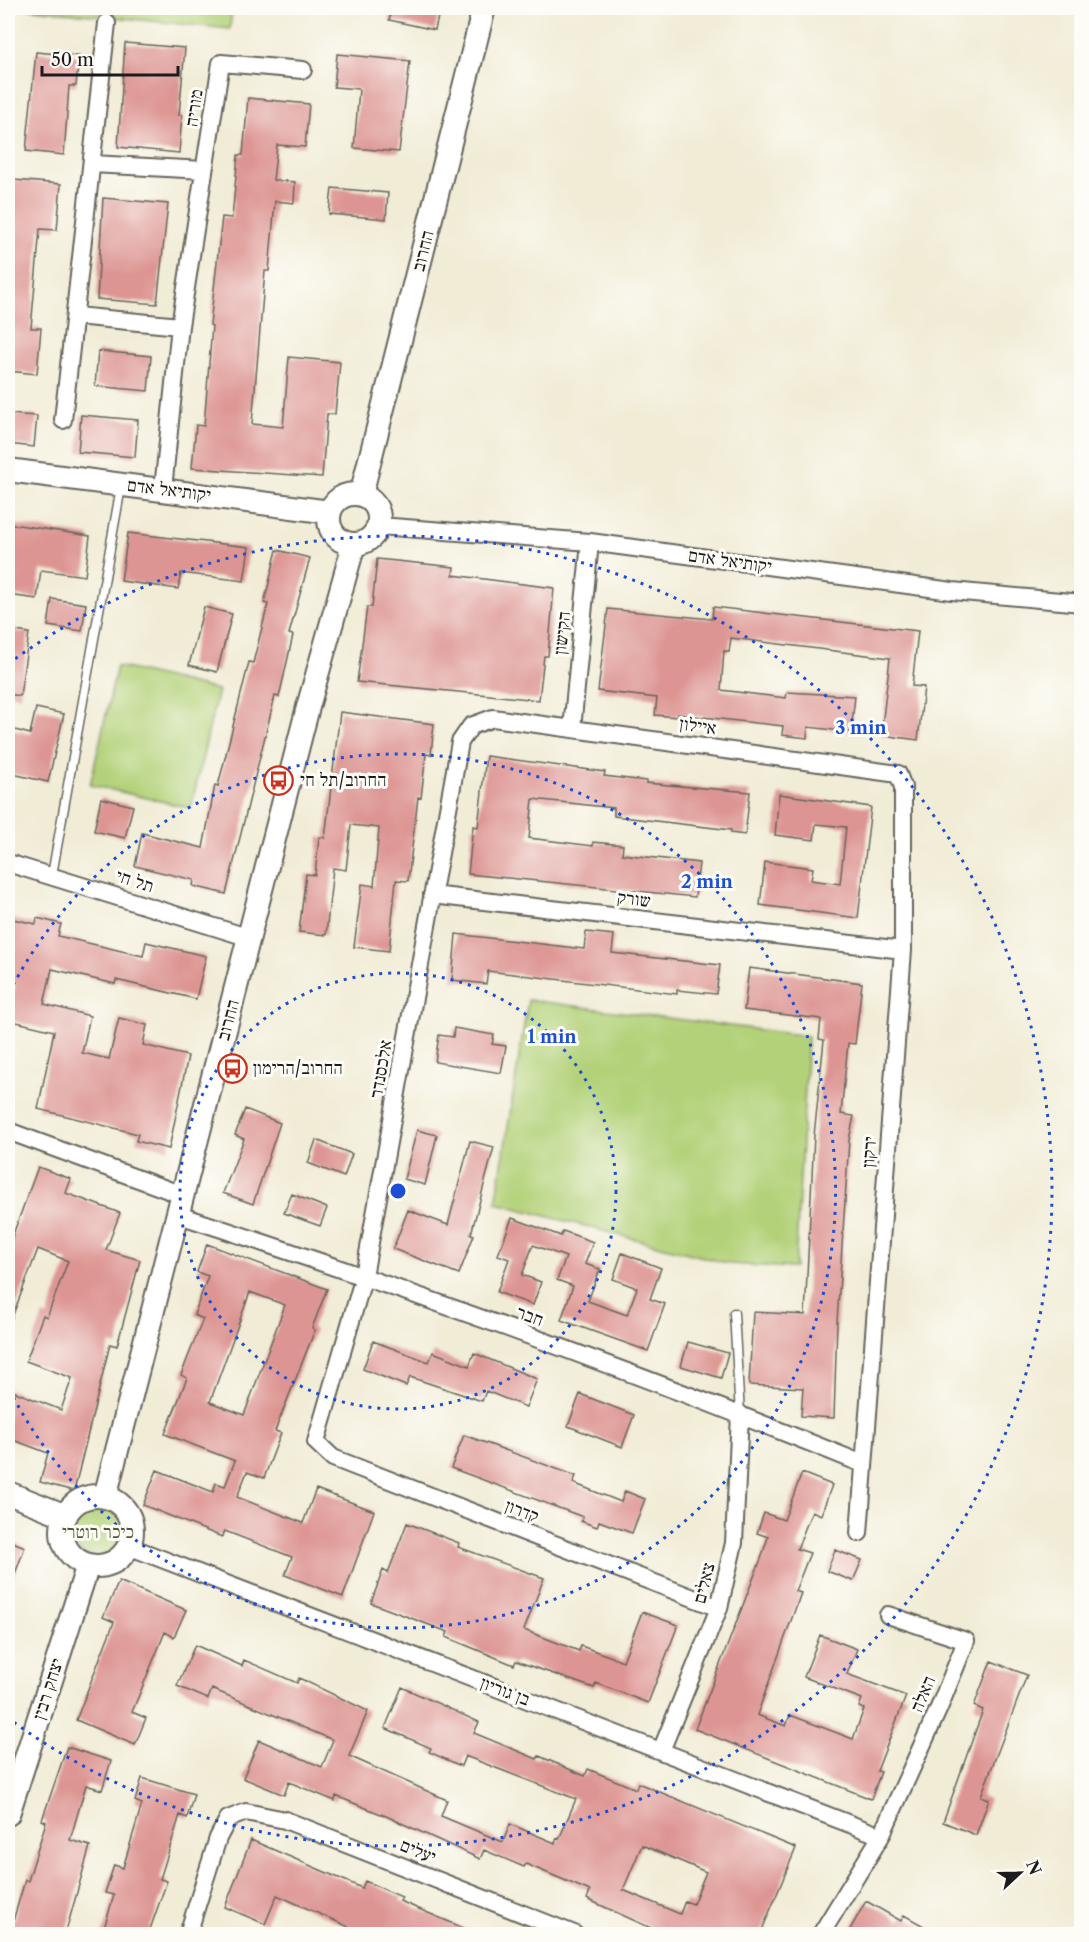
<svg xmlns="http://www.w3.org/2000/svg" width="1089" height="1942" font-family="'Libre Caslon Text','Frank Ruhl Libre',serif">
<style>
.green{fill:#b2d178;stroke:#67764a;stroke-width:1.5}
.building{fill:#dd9593;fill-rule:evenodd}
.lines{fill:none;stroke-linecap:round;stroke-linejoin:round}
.lane-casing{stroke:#67655d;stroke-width:11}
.street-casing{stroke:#67655d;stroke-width:20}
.secondary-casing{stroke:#67655d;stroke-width:26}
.lane{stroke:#fff;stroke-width:8}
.street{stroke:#fff;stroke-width:16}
.secondary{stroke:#fff;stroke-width:22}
.ring{fill:none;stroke:#1d4ed8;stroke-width:3;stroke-dasharray:3 6}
.labels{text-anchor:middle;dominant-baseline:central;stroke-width:6;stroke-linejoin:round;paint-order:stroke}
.street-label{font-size:18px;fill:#1c1c1c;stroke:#fdfcf7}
.poi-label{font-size:18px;fill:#1c1c1c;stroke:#fdfcf7;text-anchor:start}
.park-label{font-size:18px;fill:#505b3c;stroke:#fdfcf7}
.centre{fill:#1d4ed8;stroke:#fdfcf7;stroke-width:3}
.ring-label{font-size:18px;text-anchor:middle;font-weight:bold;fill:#1d4ed8;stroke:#fdfcf7;stroke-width:6;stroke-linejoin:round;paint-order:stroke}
</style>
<rect width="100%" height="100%" fill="#fdfcf7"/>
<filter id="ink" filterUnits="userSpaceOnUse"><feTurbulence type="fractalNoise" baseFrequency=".0167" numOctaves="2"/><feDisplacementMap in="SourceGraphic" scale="12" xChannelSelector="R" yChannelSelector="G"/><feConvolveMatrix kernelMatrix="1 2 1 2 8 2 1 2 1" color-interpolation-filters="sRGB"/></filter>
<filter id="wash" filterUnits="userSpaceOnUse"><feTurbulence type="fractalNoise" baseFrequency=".008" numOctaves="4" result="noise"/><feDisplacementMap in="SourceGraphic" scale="24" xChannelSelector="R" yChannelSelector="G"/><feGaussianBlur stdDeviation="1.35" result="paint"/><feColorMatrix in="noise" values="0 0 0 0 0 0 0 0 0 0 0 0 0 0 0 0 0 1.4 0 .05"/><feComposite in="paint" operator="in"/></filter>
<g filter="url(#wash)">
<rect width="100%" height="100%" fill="#f1ecd6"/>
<path class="green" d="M21,8h211l-2,21z
M117,666l101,24 -27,118 -101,-23z
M528,1000l280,36 -13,232 -65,-4 -234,-61z
M72 1532a26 26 0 1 1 52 0a26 26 0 1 1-52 0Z"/>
<g id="blocks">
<path class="building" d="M392,8h48l-5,22 -46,-10z
M125,43l60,5 -6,67h3l-3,38 -61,-6z
M36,52l43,4 -3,30h-7l-5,69 -38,-4z
M337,54l73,7 -11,91 -45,-4 5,-59 -25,-2z
M248,98l61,6 -4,43 -28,-2 -4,35 22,2 -1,21 -19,-2 -6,70h-4l-13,153 31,3 6,-70 51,5 -5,52h-8l-5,63 -130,-9 4,-43 8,1 8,-100 -2,-1 12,-108 10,1 6,-63h5z
M14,180l47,4 -4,46 -17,-1 -9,99h10l-4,46 -29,-3 3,-72 -3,-1v-44z
M332,188l56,5 -2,26 -57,-5z
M103,198l65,6 -11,100 -60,-5z
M98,351l53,5 -3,35 -53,-5z
M8,414l29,2 -3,31 -26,-3z
M81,415l57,5 -3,37 -57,-5z
M12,524l78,12 -5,40 -44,-6 -4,29 -29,-4v-36z
M128,533l121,14 -5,34 -63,-8 -3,16 -57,-8z
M277,550l33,8 -21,76 4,1 -8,36 -6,26 -4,-1 -49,198 -33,-8 1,-6 -59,-14 7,-33 61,15 12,-63 3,1 31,-124 4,1 15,-59 -4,-1z
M377,559l77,8 -1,8 101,13 -6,68h-4l-5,44 -182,-18 10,-75h5z
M52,599l34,5 -4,27 -34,-5z
M204,607l28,7 -15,58 -28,-7z
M713,607l205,24 -6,55 12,1 -6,53 -37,-5 9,-77 -159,-20 -2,14 -5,-1 -3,39 65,8 1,-6 68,4 -4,36 -43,-5 -1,11 -25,-3 1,-9 -106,-12v3l-22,-2 2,-17 -59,-7 10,-82 104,10z
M8,630l21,3 -9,63 -12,-2z
M36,708l28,6 -16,68 -40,-9v-45l22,6z
M340,712l94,12 -3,31 -5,-1 -5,44 -3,-1 -10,84 -12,-1 -7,71 -35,-4 8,-63 12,2 5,-58 -28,-3 -5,45 -13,-2 -7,67 -27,-3 7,-58 9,1 4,-38 6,1z
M486,756l119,16 -1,4 43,5 -1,2 104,9 -5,43 -14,-2v-3l-117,-14v-8l-81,-9 -4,39 64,8v-4l30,3 -1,9 77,9 -4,34 -227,-23 5,-48 5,1z
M779,794l92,13 -13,111 -98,-13 5,-43 48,6 -2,12 29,4 6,-57 -30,-3 -2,16 -39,-5z
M101,798l32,8 -8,32 -31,-7z
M8,918l28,6 1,-6 24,6 -3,12 85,20 3,-14 60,14 -10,43 -80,-19 -1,4 -63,-15 -8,35 46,12 -8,37 27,6 10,-41 28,7 -4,20 45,11 -19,93 -33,-8 2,-7 -100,-25 16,-78 -46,-11 7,-36h-7z
M586,932l28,3 -2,18 108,12 -4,29 -39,-4v4l-189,-23 -2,13 -34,-4 4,-46 128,15z
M749,968l113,15 -7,61 -7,-1 -7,71 13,2 -5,24 -12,182 -3,96 -33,-2 2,-28 -54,-3 4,-73 52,3 9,-179 10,-96 -5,-1 2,-20 -77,-9z
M454,1028l40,7 -2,9 14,2 -5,27 -66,-11 4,-27 14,2z
M245,1109l35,14 -27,81 -30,-11 21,-54 -9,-4z
M417,1130l20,5 -12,50 -21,-6z
M316,1140l36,14 -8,23 -36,-14z
M470,1141l24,6 -23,87 3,1 -15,39 -66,-25 15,-39 40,15z
M38,1167l33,12 -5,14 54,20 -14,37 34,10 -23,86 -7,-2 -36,147 -34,-9 8,-29 -40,-15v-49l53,21 11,-32 -46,-17 17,-46 4,2 21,-56 -30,-12 -30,79v-80z
M292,1194l35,14 -7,18 -36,-13z
M512,1218l49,18 2,-5 30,11 -8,22 15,5 -12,32 39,14 10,-27 -24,-9 9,-26 39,15 -11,31 15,5 -17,47 -87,-31 12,-34 -16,-6 9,-23 -33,-12 -11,30 19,7 -8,23 -36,-13 12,-33 -11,-4z
M207,1244l120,45 -15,39 3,2 -40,101 6,2 -17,45 -17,-6 -10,25 66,26 13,-34 58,22 -31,86 -58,-22 7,-18 -67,-26 -3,6 -79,-32 14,-35 56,22 3,-9 9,3 10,-25 -70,-27 22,-56 -6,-3 22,-56 -9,-4 14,-39 -11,-4zM250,1292l35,13 -41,110 -34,-13z
M373,1341l56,21 4,-10 36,14 5,-13 63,26 -11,28 -40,-16 -4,10 -72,-24 -4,9 -43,-17z
M688,1342l40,11 -7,25 -40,-12z
M580,1394l54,21 -12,32 -54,-21z
M464,1435l112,41 -3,7 48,19 4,-11 20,8 -13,34 -33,-12 -2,6 -16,-6 2,-4 -132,-49z
M802,1473l30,12 -11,30 -9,-4 -15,38 13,4 -15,38 6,2 -44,122 29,11 4,-11 63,24 11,-30 -5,-2 3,-8 -58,-22 16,-42 37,14 -10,25 59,22 -29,75 4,1 -10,27 -176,-70 67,-173 6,-19 -11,-4 7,-20 20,7z
M407,1523l52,20 -1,4 86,31 -20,52 55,21 2,-5 42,15 19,-49 36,13 -30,78 -52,-20 -2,5 -78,-27 -2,4 -68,-28 2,-5 -77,-29 12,-33 5,3z
M8,1540l17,7 -16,43h-1z
M835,1550l27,10 -9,21 -26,-10z
M119,1581l67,29 -12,27 -9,-5 -33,80 14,6 -11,27 -59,-25 38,-98 -11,-5z
M195,1645l47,21 2,-6 53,23 2,-5 69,33 -19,45 98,44 -6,16 62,26 7,-18 45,19 2,-5 2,1 17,-40 -111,-43 -4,10 -32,-14 2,-4 -46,-20 17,-41 77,35 -5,11 63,26 2,-3 46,20 3,-7 48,20 2,-6 158,65 -36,87h-94l-79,-36 3,-8 -64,-27 -2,3 -40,-17 -4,9 -94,-43 -50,-20 -1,5 -46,-19 -5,13 -41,-17 16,-38 63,27 11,-27 -121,-51 -4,10 -31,-13zM642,1845l64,27 -13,32 -8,-3 -5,13 -57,-24z
M991,1661l36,14 -46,121 8,3 -13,36 -33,-13 40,-112 -9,-4z
M67,1747l44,14 -9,29 -16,-5 -16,55 20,6 -25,89h-56l16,-55 3,1 18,-59 -4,-2z
M142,1778l52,16 -7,24 -7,-3 -20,64 7,2 -19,54h-46l12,-40 -9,-2 9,-28 9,3 19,-64 -7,-3z
M251,1840l111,48 3,-7 37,16 -2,4 80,34h-113l-90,-40 -12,29 -40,-17z
M866,1901l35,20 3,-6 36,20h-93z"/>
</g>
</g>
<g filter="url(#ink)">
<use href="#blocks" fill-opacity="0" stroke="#67655d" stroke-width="1.5"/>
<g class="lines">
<defs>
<path id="lane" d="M52,875l69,-388
M734,1313l6,101"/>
<path id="street" d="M92,164l112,6
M76,316l104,10
M63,420l44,-397
M163,489l17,-163 41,-263 82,7
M379,526l211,16 362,49 130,12
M572,729l18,-187
M8,863l242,75
M432,895l471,55
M8,1131l174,64
M179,1215c231,75 459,158 684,249
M128,1546l753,290
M719,1608l-386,-150 -17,-16 48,-166 96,-534 11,-16 22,-8 405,56 5,13v163l-44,583
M661,1751l58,-143 15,-65 6,-129
M188,1934l30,-96 10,-19 18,-7 39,8 289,114
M821,1934l60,-98 58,-128 27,-67 -78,-26"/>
<path id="secondary" d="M8,470l322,42
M329 519a25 25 0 1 1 50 0a25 25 0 1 1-50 0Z
M361,495l123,-487
M8,1493l58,23
M62 1531a35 35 0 1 1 70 0a35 35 0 1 1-70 0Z
M105,1497l203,-790 46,-163
M8,1814l80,-249"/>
</defs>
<use href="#lane" class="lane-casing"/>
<use href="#street" class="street-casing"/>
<use href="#secondary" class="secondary-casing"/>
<use href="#lane" class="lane"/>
<use href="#street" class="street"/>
<use href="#secondary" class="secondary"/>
</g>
</g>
<g class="ring">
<circle cx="398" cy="1191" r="218"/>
<path d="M9 993A437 437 0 1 1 9 1389"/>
<path d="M8 664A655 655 0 1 1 8 1718"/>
</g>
<defs>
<symbol id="bus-ring" viewBox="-11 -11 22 22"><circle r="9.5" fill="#fdfcf7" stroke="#c8321e" stroke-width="1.5"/><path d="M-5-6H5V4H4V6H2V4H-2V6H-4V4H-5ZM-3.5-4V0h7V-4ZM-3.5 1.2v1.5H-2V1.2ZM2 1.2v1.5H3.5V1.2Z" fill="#c8321e"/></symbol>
</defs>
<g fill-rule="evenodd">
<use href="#bus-ring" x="262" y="764" width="33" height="33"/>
<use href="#bus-ring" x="216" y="1052" width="33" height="33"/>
</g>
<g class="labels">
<g class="street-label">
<text transform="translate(194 108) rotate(-81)">מוריה</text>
<text transform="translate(423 251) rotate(-76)">החרוב</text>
<text transform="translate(169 490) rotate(7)">יקותיאל אדם</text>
<text transform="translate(730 561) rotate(8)">יקותיאל אדם</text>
<text transform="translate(562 633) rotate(-84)">הקישון</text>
<text transform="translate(698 726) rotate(8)">איילון</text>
<text transform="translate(135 881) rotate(18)">תל חי</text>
<text transform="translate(634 899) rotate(7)">שורק</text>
<text transform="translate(228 1020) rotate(-75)">החרוב</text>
<text transform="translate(381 1069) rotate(-80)">אלכסנדר</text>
<text transform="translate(869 1152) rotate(-86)">ירקון</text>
<text transform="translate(530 1316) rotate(20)">חבר</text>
<text transform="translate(522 1511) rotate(21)">קדרון</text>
<text transform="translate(704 1583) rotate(-76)">צאלים</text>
<text transform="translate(48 1689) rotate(-72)">יצחק רבין</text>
<text transform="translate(505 1691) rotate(21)">בן גוריון</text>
<text transform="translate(923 1694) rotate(-67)">האלה</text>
<text transform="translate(418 1851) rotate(22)">יעלים</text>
</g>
<g class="poi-label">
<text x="300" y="780">החרוב/תל חי</text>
<text x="253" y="1068">החרוב/הרימון</text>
</g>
<g class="park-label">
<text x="98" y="1532">כיכר רוטרי</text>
</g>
</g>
<circle cx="398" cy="1191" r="9" class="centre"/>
<g class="ring-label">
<text x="861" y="734">3 min</text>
<text x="707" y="888">2 min</text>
<text x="552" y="1043">1 min</text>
</g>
<rect width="1089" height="1942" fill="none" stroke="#fdfcf7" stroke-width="30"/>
<g transform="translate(1020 1873) rotate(68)" stroke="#fdfcf7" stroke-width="4.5" paint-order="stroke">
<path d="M0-4.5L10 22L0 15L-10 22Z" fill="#1c1c1c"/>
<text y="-9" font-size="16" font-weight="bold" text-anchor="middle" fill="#1c1c1c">N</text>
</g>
<path d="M42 66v9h136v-9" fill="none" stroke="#1c1c1c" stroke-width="3"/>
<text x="51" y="66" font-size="18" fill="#1c1c1c" stroke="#fdfcf7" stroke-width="4.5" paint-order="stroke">50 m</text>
</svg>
